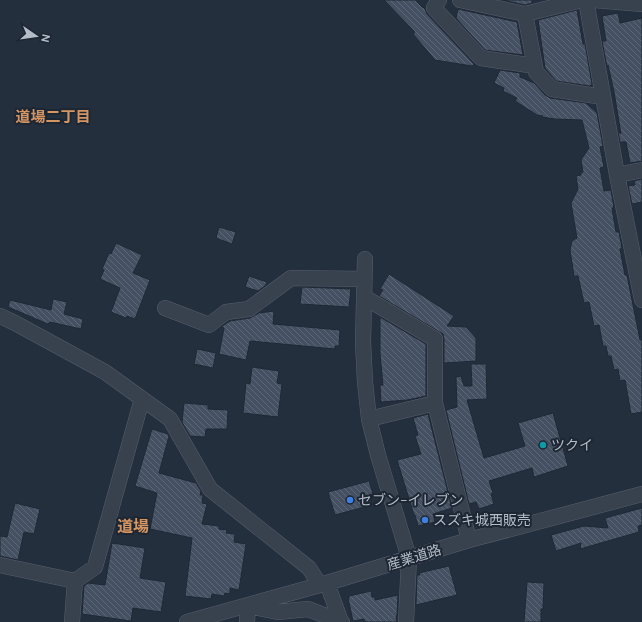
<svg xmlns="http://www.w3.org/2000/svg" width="642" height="622" font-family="'DM Sans','Noto Sans JP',sans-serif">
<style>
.building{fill:url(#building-back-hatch);stroke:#1f2835}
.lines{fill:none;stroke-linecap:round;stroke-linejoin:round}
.minor-casing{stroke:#565f6c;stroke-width:16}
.minor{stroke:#38414e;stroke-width:15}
.culture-dot{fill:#0f9aa8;stroke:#1d2633;stroke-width:1.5}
.shop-dot{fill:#3f7fe0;stroke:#1d2633;stroke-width:1.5}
.labels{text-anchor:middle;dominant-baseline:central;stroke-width:4;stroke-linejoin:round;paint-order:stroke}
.poi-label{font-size:14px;fill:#b4bcc9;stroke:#1d2633;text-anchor:start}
.street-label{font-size:14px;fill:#b4bcc9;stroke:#1d2633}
.neighbourhood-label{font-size:15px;font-weight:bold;fill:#d59563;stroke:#1d2633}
.quarter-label{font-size:16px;font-weight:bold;fill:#d59563;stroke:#1d2633}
</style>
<defs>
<pattern id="building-back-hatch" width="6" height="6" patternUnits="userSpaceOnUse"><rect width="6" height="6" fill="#455162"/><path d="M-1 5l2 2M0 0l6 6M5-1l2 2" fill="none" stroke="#5d6877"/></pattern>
</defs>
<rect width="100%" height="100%" fill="#242f3e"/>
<path class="building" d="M384,0h31l8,8 1,-1 3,7 47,50 -2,2 -37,-6 -22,-26 2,-2z
M503,0h29v3l-7,2z
M458,9l59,13 6,33 -38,-5 -29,-32z
M577,10l6,34h2l7,40 -2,2 -34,-5 -11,-13 -7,-48z
M618,13l2,10 22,-5v143l-12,2 -4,-21h-6l-2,-10 3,2 -7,-42 -6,-27 -1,2 -5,-26h4l-4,-25z
M500,70l20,3v4l14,6 11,12 5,3 36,5 11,10 6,33 -3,1 4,20 -4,1 4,23 7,-1 3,18h-2l4,24h3l3,16 -2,1 5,26h2l13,65h2v72l-11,2 -6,-34 -5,1 -2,-12 -4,1 -3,-14h-3l-2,-10h-3l-4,-21 -5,1 -5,-24 -5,1 -6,-27h-4l-4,-26 2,-9 5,-3 -6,-35 7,-14 -2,-13 5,-1v-2l2,-1 -2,-12 8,-12 -7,-28 -27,-1 -13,-2 1,-1 -6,-1 -22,-14 2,-3 -14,-7 1,-3 -10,-5z
M642,179v23l-10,2 -4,-18 7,-1 -1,-4z
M219,227l17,5 -4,12 -16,-6z
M116,243l26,12 -9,18 17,7 -15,39 -8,-3 -1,2 -15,-6 9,-24 -20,-9 4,-9 -2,-1 7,-16 2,1z
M389,274l65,42 -7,10 19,1 10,11v23l-32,2v-24l-1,-5 -64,-38 4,-6 -3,-1z
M249,276l18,6 -2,4 -7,5 -13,-4z
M302,287l49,2 -2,18 -49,-3z
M53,299l14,3 -3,12 19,5 -2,10 -31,-7 -2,2 -40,-17 2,-7 41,10z
M274,311l-1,13 67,6 -1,16h-4v3l-85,-8 -4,19 -27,-6 5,-26 -3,-1 9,-6 20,-3 9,-5z
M380,317l46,27v52l-19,4 -26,2 -1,-17h3l-3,-31z
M197,349l19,4 -3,15 -19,-4z
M471,364h15l1,35 -20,1 17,58 41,-12 -7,-23 35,-10 15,53 -34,11 -2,-9 -43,13 4,12 -2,1 3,10 -15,5 -3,-7 -7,2 -23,-94 11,-3 -1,-30 5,-1 3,10h8z
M252,367l27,4 -2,12 5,1 -4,33 -35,-4 3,-30 4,1z
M184,403l24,2v4l20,1 -1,19h-21l-1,8 -15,-1 -8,-14z
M428,414l24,94 -19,6 2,8 -17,4 -3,-11h-1l-17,-55 24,-6 -6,-18 3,-1 -5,-17z
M152,429l16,5 1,2 -10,37 37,10 5,8 -1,4h3l-1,8 5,1 -5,20 17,2v3l8,1 -1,3 9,1 -1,8 12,2 -7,46 -9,-2v6l-5,-1 -1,3 -12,-2 -1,5 -26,-3 7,-58 -42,-9 7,-36 -22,-7z
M369,481l4,13 -4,1 3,10 -37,10 -7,-23z
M15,503l25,6 -6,25 -10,-2 -6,28 -18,-4v-20l7,1z
M642,508v17l-4,1 1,6 -59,17 1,-6 -25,8 -5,-16 33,-9 24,2 -3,-10z
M112,543l33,5 -5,30 26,4 -5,30 -28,-4 -2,13 -49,-7 2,-28 4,-3 17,2z
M449,566l8,29 -41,10 1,-30h3l-1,-2z
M527,582l17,1 -1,26h-2v13h-17z
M371,591l1,6h3v3l23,-5 -1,21h-1l1,6h-32l-1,-3 -11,2 -5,-23h1v-2z"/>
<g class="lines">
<defs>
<path id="minor" d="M439,0l-1,1 -4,7 47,50 54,8
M460,0l65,14 57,-14
M586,0l31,175 25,125
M594,0l48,4
M525,14l11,58 16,17 51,8
M617,175l25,-5
M365,259l-2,83 2,40 4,37 9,36 31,103 -3,64
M364,297l71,42v64l-66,16
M165,308l44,17 17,-13 23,-3 42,-31 73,1
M0,316l15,7 90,49 65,47 40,70 99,79 11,17
M435,403l34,137
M0,565l75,16 20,-14 47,-168
M327,583l14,39
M72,622l3,-41
M187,622l140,-39 142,-43 173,-46
M247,622l1,-16 30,6 30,-3 34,13"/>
</defs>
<use href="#minor" class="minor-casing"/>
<use href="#minor" class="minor"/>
</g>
<circle class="culture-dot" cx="543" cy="445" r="4"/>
<g class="shop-dot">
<circle cx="350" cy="500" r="4"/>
<circle cx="425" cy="520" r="4"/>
</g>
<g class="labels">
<g class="poi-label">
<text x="551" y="445">ツクイ</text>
<text x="358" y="500">セブン-イレブン</text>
<text x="433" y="520">スズキ城西販売</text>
</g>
<g class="street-label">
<text transform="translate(414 557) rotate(-17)">産業道路</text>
</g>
<g class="neighbourhood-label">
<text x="53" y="117">道場二丁目</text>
</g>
<g class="quarter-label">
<text x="133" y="526">道場</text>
</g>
</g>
<g transform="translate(36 36) rotate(103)" stroke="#1d2633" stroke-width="3" paint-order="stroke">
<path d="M0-3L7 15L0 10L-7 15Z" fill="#b4bcc9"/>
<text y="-6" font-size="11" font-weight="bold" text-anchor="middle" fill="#b4bcc9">N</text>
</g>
</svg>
